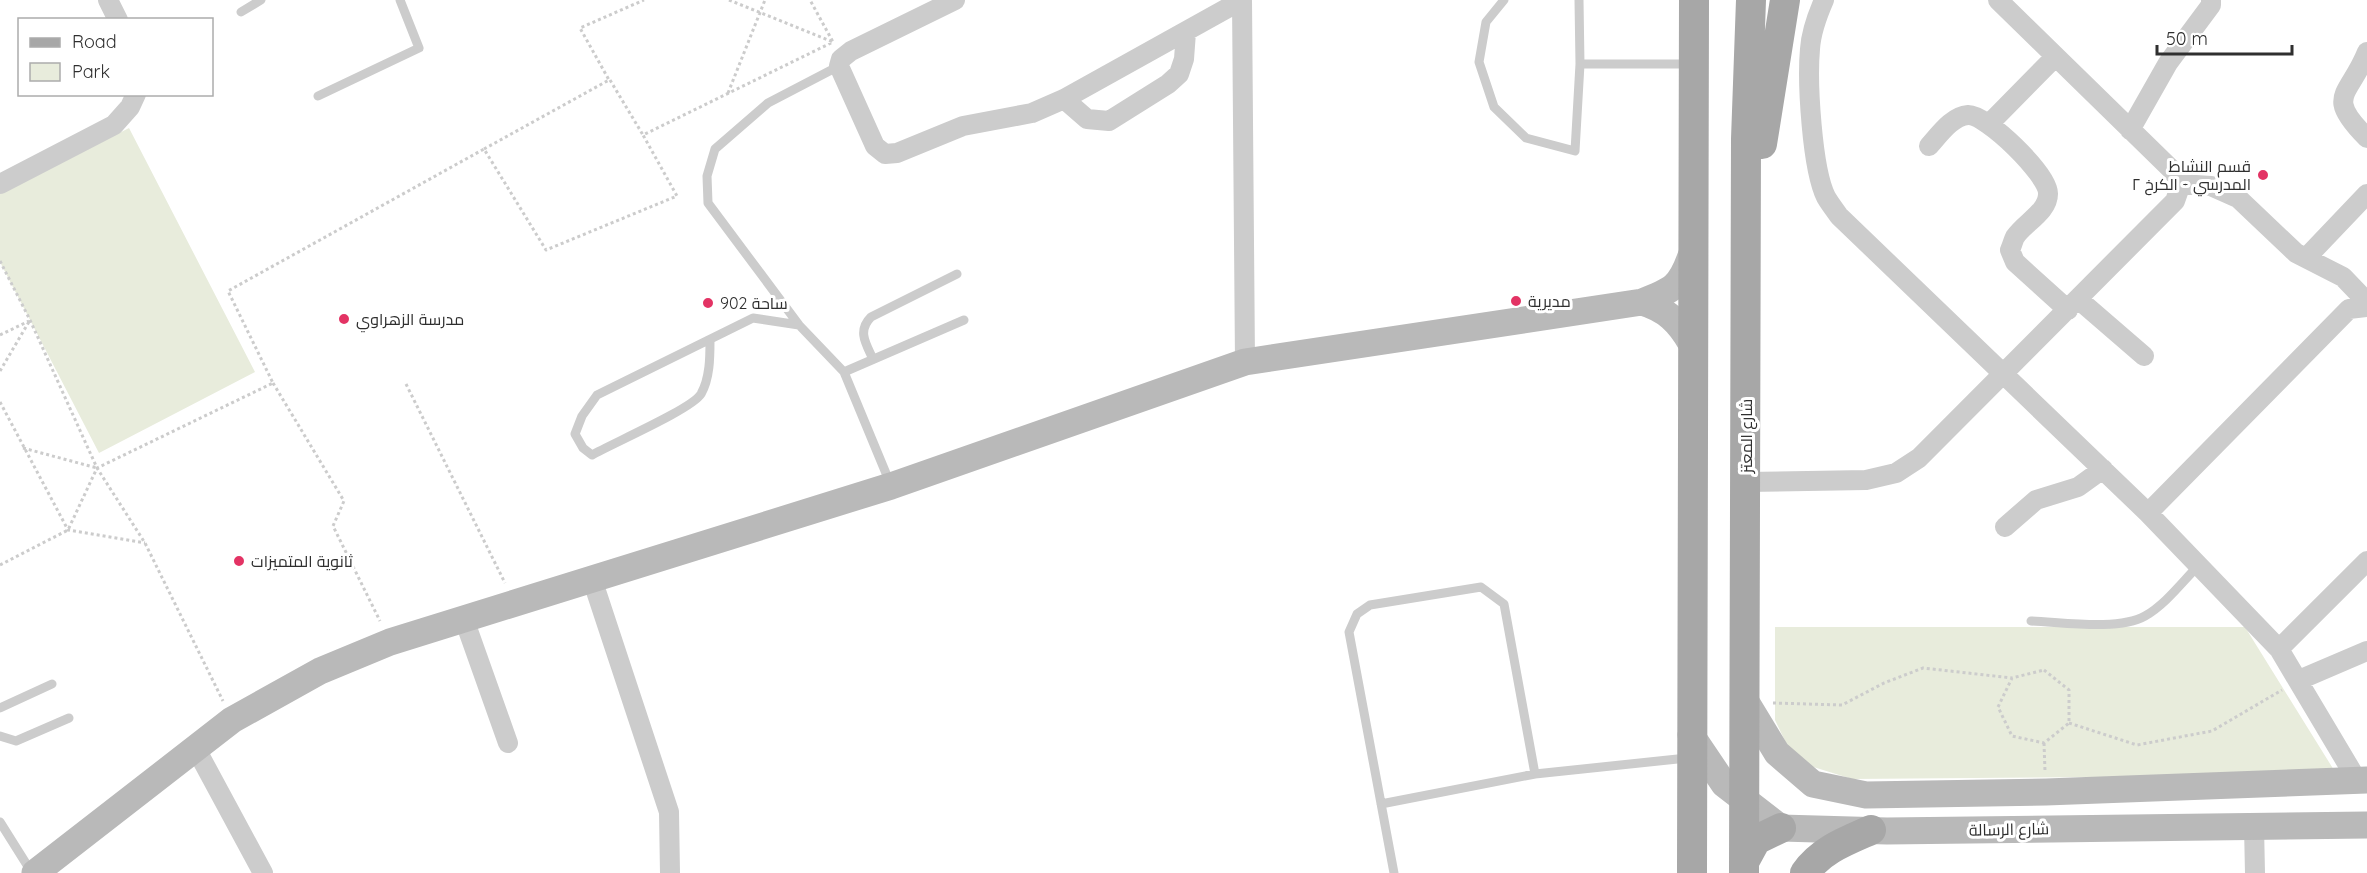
<svg xmlns="http://www.w3.org/2000/svg" width="2367" height="873" font-family="Quicksand,Cairo,sans-serif">
<style>
.green{fill:#e8ecdc}
.lines{fill:none;stroke-linecap:round;stroke-linejoin:round}
.path{stroke:#ccc;stroke-width:3;stroke-dasharray:3 3;stroke-linecap:butt}
.lane{stroke:#ccc;stroke-width:9}
.street{stroke:#ccc;stroke-width:20}
.secondary{stroke:#b9b9b9;stroke-width:27}
.primary{stroke:#a7a7a7;stroke-width:30}
.poi-dot{fill:#e33364;stroke:#fff;stroke-width:2}
.labels{text-anchor:middle;dominant-baseline:central;stroke-width:6;stroke-linejoin:round;paint-order:stroke}
.poi-label{font-size:16px;fill:#2f2f2f;stroke:#fff;text-anchor:start}
.street-label{font-size:16px;fill:#2f2f2f;stroke:#fff}
</style>
<rect width="100%" height="100%" fill="#fff"/>
<path class="green" d="M129,128l126,244 -156,81 -99,-191v-68z
M1775,627h470l92,148 -485,4 -45,-14 -20,-20 -12,-25z"/>
<g class="lines">
<path class="path" d="M729,0l104,42
M610,80l33,55
M728,93l37,-93
M484,149l125,-69 -29,-52 64,-28
M0,261l30,59 67,148 48,75 78,158
M0,335l29,-14
M0,371l30,-51
M273,383l71,118 -11,25 47,95
M406,384l99,199
M0,402l68,128 77,13
M23,448l74,20
M0,565l68,-35 29,-62 176,-85 -45,-92 256,-142 62,101 131,-54 -34,-61 190,-93 -23,-42
M2044,670l25,20v33l-25,20 -32,-7 -14,-29 14,-29z
M1773,703l69,2 42,-22 39,-15 89,10
M2069,723l68,22 75,-14 70,-41
M2044,743l1,28"/>
<path class="lane" d="M1504,0l-18,22 -7,40 15,45 32,31 49,13 5,-87 -1,-64
M241,12l20,-12
M1580,64h109
M318,96l101,-48 -19,-48
M799,325l-91,-122 -1,-27 8,-27 53,-46 71,-37
M710,340c0,17 0,38 -9,54 -9,15 -90,50 -109,61l-9,-7 -8,-14 7,-18 15,-21 156,-77 46,7 45,47 46,111
M873,359c-7,-15 -16,-28 -2,-42l86,-43
M844,372l120,-52
M2031,621c31,1 87,10 114,-5 21,-12 37,-34 54,-51
M0,708l52,-24
M0,736l16,5 53,-23
M1381,804l154,-30 152,-16
M0,822l32,51
M1394,873l-45,-241 8,-18 13,-9 111,-18 23,17 31,170"/>
<path class="street" d="M108,0l10,20
M955,0l-104,51 -10,8 -2,7 36,80 10,8 12,-1 66,-27 69,-13 32,-14 178,-99
M1242,0l3,362
M1824,0c-7,16 -13,32 -14,49 -3,33 2,120 16,148 4,7 9,13 13,19l309,297 131,136 78,131
M2367,52c-18,45 -43,43 0,86
M1064,99l23,20 22,2 59,-37 11,-10 5,-15 2,-27
M1989,124l66,-67
M2130,130l38,-67 43,-58v-5
M1929,146c10,-11 23,-30 39,-31 18,-1 81,60 80,79 0,18 -24,29 -33,43 -2,4 -3,9 -5,13l5,12 53,48
M0,184l114,-59 16,-18 6,-13
M2181,184l30,2 27,12 58,55 47,24 24,25
M2306,258l61,-64
M2078,299l66,57
M1746,482l120,-2 30,-7 23,-15 256,-257 6,-17 -9,-14 -174,-170
M2148,513l201,-204 18,-2
M2005,527l31,-27 42,-13 25,-18
M592,579l77,233 1,61
M464,619l44,124
M2279,649l88,-88
M2299,680l68,-29
M195,747l68,126
M2254,826l1,47"/>
<path class="secondary" d="M1642,302c24,7 37,20 49,41
M1746,702l31,51 36,31 53,11 180,-3 321,-12
M1691,735l33,49 57,44 106,3 480,-6
M35,873l197,-153 88,-49 70,-29 501,-156 354,-124 397,-60c31,-12 38,-15 49,-46"/>
<path class="primary" d="M1762,144l23,-144
M1744,862l12,-22 25,-12
M1692,873l2,-873
M1744,873l2,-734 5,-139
M1805,873c16,-23 41,-32 66,-43"/>
</g>
<g class="poi-dot">
<circle cx="2263" cy="175" r="6"/>
<circle cx="1516" cy="301" r="6"/>
<circle cx="708" cy="303" r="6"/>
<circle cx="344" cy="319" r="6"/>
<circle cx="239" cy="561" r="6"/>
</g>
<g class="labels">
<g class="poi-label">
<text x="2251" y="166" text-anchor="end">قسم النشاط<tspan x="2251" dy="18">المدرسي - الكرخ ٢</tspan></text>
<text x="1528" y="301">مديرية</text>
<text x="720" y="303">ساحة 902</text>
<text x="356" y="319">مدرسة الزهراوي</text>
<text x="251" y="561">ثانوية المتميزات</text>
</g>
<g class="street-label">
<text transform="translate(1746 436) rotate(-90)">شارع المعتز</text>
<text transform="translate(2009 829) rotate(-1)">شارع الرسالة</text>
</g>
</g>
<rect x="18" y="18" width="195" height="78" fill="#ffffff" stroke="#acacac" stroke-width="1.5"/>
<rect x="30" y="38" width="30" height="9" fill="#a7a7a7" stroke="#acacac" stroke-width="1.5"/>
<text x="72" y="48" font-size="18" fill="#2f2f2f">Road</text>
<rect x="30" y="63" width="30" height="18" fill="#e8ecdc" stroke="#acacac" stroke-width="1.5"/>
<text x="72" y="78" font-size="18" fill="#2f2f2f">Park</text>
<path d="M2157 45v9h135v-9" fill="none" stroke="#2f2f2f" stroke-width="3"/>
<text x="2166" y="45" font-size="18" fill="#2f2f2f" stroke="#ffffff" stroke-width="4.5" paint-order="stroke">50 m</text>
</svg>
